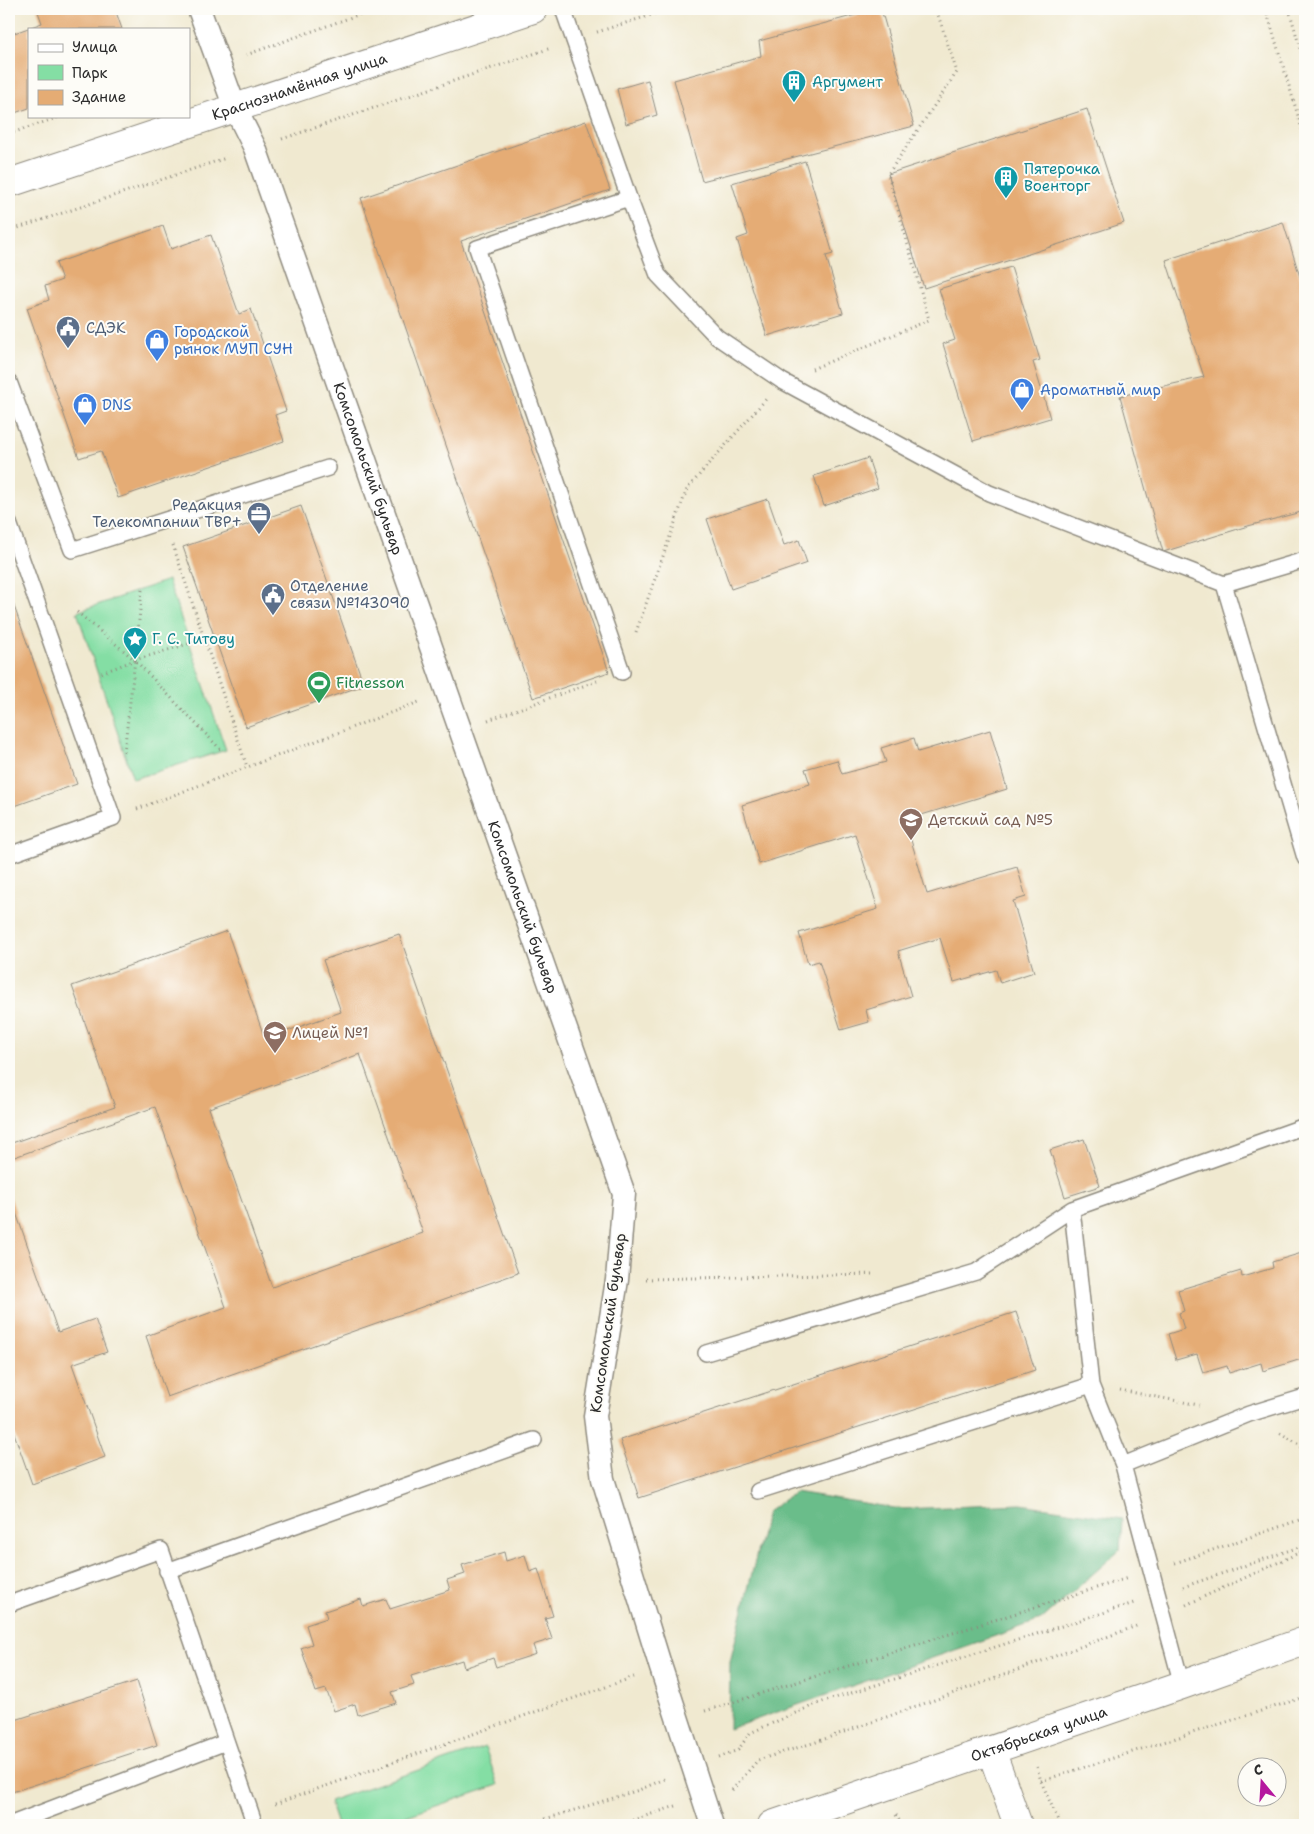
<svg xmlns="http://www.w3.org/2000/svg" width="1314" height="1834" font-family="'Shantell Sans',sans-serif">
<style>
.green{fill:#84dea4;stroke:#588468}
.forest{fill:#6bbd8a;stroke:#4b745a}
.building{fill:#e5ac74;fill-rule:evenodd}
.lines{fill:none;stroke-linecap:round;stroke-linejoin:round}
.service-casing{stroke:#8e8a7e;stroke-width:18}
.pedestrian-casing{stroke:#8e8a7e;stroke-width:25}
.minor-casing{stroke:#8e8a7e;stroke-width:30}
.tertiary-casing{stroke:#8e8a7e;stroke-width:30}
.path{stroke:#8e8a7e;stroke-width:3;stroke-dasharray:1 4;stroke-linecap:butt}
.service{stroke:#fff;stroke-width:15}
.pedestrian{stroke:#fff;stroke-width:22}
.minor{stroke:#fff;stroke-width:28}
.tertiary{stroke:#fff;stroke-width:28}
.labels{text-anchor:middle;dominant-baseline:central;stroke-width:4;stroke-linejoin:round;paint-order:stroke}
.culture-label{font-size:15px;fill:#0d838f;stroke:#fdfcf7;text-anchor:start}
.street-label{font-size:15px;fill:#2b2b2b;stroke:#fdfcf7}
.service-label{font-size:15px;fill:#4e5e75;stroke:#fdfcf7;text-anchor:start}
.shop-label{font-size:15px;fill:#366cbe;stroke:#fdfcf7;text-anchor:start}
.leisure-label{font-size:15px;fill:#27864d;stroke:#fdfcf7;text-anchor:start}
.education-label{font-size:15px;fill:#785e54;stroke:#fdfcf7;text-anchor:start}
</style>
<rect width="100%" height="100%" fill="#fdfcf7"/>
<filter id="ink" filterUnits="userSpaceOnUse"><feTurbulence type="fractalNoise" baseFrequency=".02" numOctaves="2"/><feDisplacementMap in="SourceGraphic" scale="10" xChannelSelector="R" yChannelSelector="G"/><feConvolveMatrix kernelMatrix="1 2 1 2 8 2 1 2 1" color-interpolation-filters="sRGB"/></filter>
<filter id="wash" filterUnits="userSpaceOnUse"><feTurbulence type="fractalNoise" baseFrequency=".0096" numOctaves="4" result="noise"/><feDisplacementMap in="SourceGraphic" scale="20" xChannelSelector="R" yChannelSelector="G"/><feGaussianBlur stdDeviation="1.12" result="paint"/><feColorMatrix in="noise" values="0 0 0 0 0 0 0 0 0 0 0 0 0 0 0 0 0 1.4 0 .05"/><feComposite in="paint" operator="in"/></filter>
<g filter="url(#wash)">
<rect width="100%" height="100%" fill="#f0e9d0"/>
<path class="green" d="M168,580l58,170 -93,29 -56,-167z
M485,1747l13,38 -118,40h-43l-8,-24z"/>
<path class="forest" d="M795,1492l106,17 120,-5 101,15 -2,31 -79,70 -312,109 1,-67 37,-150z"/>
<g id="blocks">
<path class="building" d="M37,9h78l7,20h-93v79l-20,7v-80l33,-12z
M878,9h3l33,117 -212,55 -28,-101 87,-24 -2,-15z
M648,80l9,35 -31,9 -9,-35z
M1087,109l37,114 -200,65 -36,-114z
M586,121l24,69 -149,51 148,431 -76,26 -172,-500z
M805,161l28,93 -7,2 17,57 -76,23 -30,-97 11,-4 -16,-52z
M1283,222l22,71v218l-57,15 -85,26 -43,-156 84,-19 -38,-117z
M163,226l8,23 40,-14 28,79 12,-5 35,102 -11,4 9,26 -166,57 -17,-47 -22,7 -52,-150 22,-8 -4,-14 17,-6 -6,-17z
M1011,267l29,93 -7,2 17,56 -77,23 -30,-97 12,-4 -16,-51z
M868,458l10,30 -54,18 -10,-30z
M768,499l16,46 15,-5 8,23 -76,26 -24,-70z
M301,506l63,179 -118,42 -63,-180z
M9,592l68,192 -68,24z
M990,730l17,59 -102,31 22,74 90,-27 9,30 -13,4 21,71 -34,11 -4,-13 -42,12 -14,-44 -42,13 13,45 -45,14 3,12 -28,8 -22,-69 -11,3 -9,-31 79,-24 -23,-75 -96,30 -17,-59 68,-21 -5,-15 32,-9 5,14 44,-12 -5,-14 33,-10 4,14z
M227,931l38,108 76,-27 -18,-52 76,-26 119,339 -351,124 -21,-61 80,-29 -71,-200 -146,52v-15l106,-37 -43,-121zM360,1054l63,179 -151,54 -63,-179z
M1084,1139l16,47 -35,11 -15,-47z
M9,1193l49,139 37,-13 12,33 -35,12 33,93 -73,27 -23,-65z
M1305,1252v106l-42,13 -2,-8 -32,10 -2,-7 -24,7 -6,-19 -21,6 -8,-26 16,-5 -5,-16 5,-2 -6,-21 63,-19 1,6 31,-9 -1,-6z
M1016,1312l19,58 -396,128 -19,-58z
M504,1552l2,9 19,-6 5,17 8,-3 15,47 -8,2 7,21 -19,6 3,9 -40,13 -3,-9 -29,10 -2,-8 -51,16 3,9 -22,7 4,11 -38,12 -3,-11 -21,7 -8,-22 -10,3 -15,-44 11,-4 -6,-19 21,-7 -2,-7 36,-12 2,7 23,-7 4,10 60,-19 -3,-10 18,-6 -3,-9z
M137,1681l20,64 -148,48v-71z"/>
</g>
</g>
<g filter="url(#ink)">
<use href="#blocks" fill-opacity="0" stroke="#8e8a7e" stroke-width="1"/>
<g class="lines">
<defs>
<path id="service" d="M563,9l66,189 29,77 59,62 65,44 207,112 235,91 81,-24
M9,382l63,168 256,-82
M9,523l104,295 -104,37
M1224,584l81,274
M622,672l-145,-424 152,-50
M706,1353l270,-81 96,-63
M1123,1465l126,-51 56,-17
M758,1491l333,-106
M167,1571l367,-131
M9,1604l152,-54 94,275
M1182,1685l-59,-220 -32,-80 -19,-176 233,-83
M9,1825l217,-83"/>
<g id="pedestrian">
<path id="s1" d="M199,9l36,99 20,40 369,1046 -7,86 -22,136 8,63 58,189 51,157"/>
</g>
<g id="minor">
<path id="s2" d="M9,183l524,-174"/>
</g>
<g id="tertiary">
<path d="M991,1750l27,75"/>
<path id="s3" d="M772,1825l410,-140 123,-44"/>
</g>
</defs>
<use href="#service" class="service-casing"/>
<use href="#pedestrian" class="pedestrian-casing"/>
<use href="#minor" class="minor-casing"/>
<use href="#tertiary" class="tertiary-casing"/>
<path class="path" d="M1266,9l39,130
M1289,9l16,57
M597,32l73,-23
M246,55l128,-46
M9,134l53,-18
M282,139l269,-91
M9,231l217,-73
M812,369l117,-49 -41,-146 69,-102 -21,-63
M173,545l74,222
M142,590l-7,70 69,-21
M77,612l58,48 -36,14
M636,632l51,-143 79,-90
M488,720l109,-39
M124,752l11,-92 87,91
M137,809l282,-107
M646,1279l227,-5
M1120,1390l79,15
M1280,1433l19,11 6,13
M1175,1563l130,-45
M1183,1587l122,-42
M1186,1605l119,-55
M705,1711l423,-133
M719,1757l19,-7 12,-17 66,-29 318,-101
M1037,1767l4,14 19,44
M1041,1781l264,-84
M732,1790l26,-30 58,-18 169,-60 154,-57
M275,1804l359,-127
M896,1815l6,10
M526,1825l113,-35 28,-12
M618,1825l58,-19"/>
<use href="#service" class="service"/>
<use href="#pedestrian" class="pedestrian"/>
<use href="#minor" class="minor"/>
<use href="#tertiary" class="tertiary"/>
</g>
</g>
<defs>
<symbol id="building-pin" viewBox="-11 -11 22 30"><path d="M0 17L-7.5 6A9.5 9.5 0 1 1 7.5 6Z" fill="#0f9aa8" stroke="#fdfcf7"/><path d="M-4-6H4V6H1V3H-1V6H-4ZM-2.5-4.3h1.7v1.8h-1.7ZM.8-4.3h1.7v1.8H.8ZM-2.5-1h1.7V.8h-1.7ZM.8-1h1.7V.8H.8Z" fill="#fff"/></symbol>
<symbol id="civic-pin" viewBox="-11 -11 22 30"><path d="M0 17L-7.5 6A9.5 9.5 0 1 1 7.5 6Z" fill="#5c6f8a" stroke="#fdfcf7"/><path d="M-.6-6.5H3V-4.5H.6V-3L4-1V1h2V6H-6V1h2V-1L-.6-3ZM-1.2 2.5V6h2.4V2.5Z" fill="#fff"/></symbol>
<symbol id="shop-pin" viewBox="-11 -11 22 30"><path d="M0 17L-7.5 6A9.5 9.5 0 1 1 7.5 6Z" fill="#3f7fe0" stroke="#fdfcf7"/><path d="M-5-2.5h2.3a2.7 3.5 0 0 1 5.4 0H5L5.5 6h-11ZM-1.5-2.5h3a1.5 2.3 0 0 0-3 0Z" fill="#fff"/></symbol>
<symbol id="office-pin" viewBox="-11 -11 22 30"><path d="M0 17L-7.5 6A9.5 9.5 0 1 1 7.5 6Z" fill="#5c6f8a" stroke="#fdfcf7"/><path d="M-6-3h4V-5.5h4V-3h4V5H-6ZM-1-4.5V-3h2v-1.5ZM-6 0V1H6V0Z" fill="#fff"/></symbol>
<symbol id="sight-pin" viewBox="-11 -11 22 30"><path d="M0 17L-7.5 6A9.5 9.5 0 1 1 7.5 6Z" fill="#0f9aa8" stroke="#fdfcf7"/><path d="M0-6L1.8-2.2L6-1.7L2.9 1.2L3.7 5.4L0 3.3L-3.7 5.4L-2.9 1.2L-6-1.7L-1.8-2.2Z" fill="#fff"/></symbol>
<symbol id="stadium-pin" viewBox="-11 -11 22 30"><path d="M0 17L-7.5 6A9.5 9.5 0 1 1 7.5 6Z" fill="#2e9e5b" stroke="#fdfcf7"/><path d="M0-5a6.5 5 0 1 0 0 10a6.5 5 0 1 0 0-10ZM-3.5-1.8h7v3.6h-7Z" fill="#fff"/></symbol>
<symbol id="school-pin" viewBox="-11 -11 22 30"><path d="M0 17L-7.5 6A9.5 9.5 0 1 1 7.5 6Z" fill="#8d6e63" stroke="#fdfcf7"/><path d="M0-5L7-2L0 1L-7-2ZM-4 1L0 2.5L4 1V4Q0 6-4 4Z" fill="#fff"/></symbol>
</defs>
<g fill-rule="evenodd">
<use href="#building-pin" x="780" y="68" width="28" height="38"/>
<use href="#building-pin" x="992" y="164" width="28" height="38"/>
<use href="#civic-pin" x="54" y="314" width="28" height="38"/>
<use href="#shop-pin" x="143" y="327" width="28" height="38"/>
<use href="#shop-pin" x="1008" y="376" width="28" height="38"/>
<use href="#shop-pin" x="71" y="391" width="28" height="38"/>
<use href="#office-pin" x="245" y="500" width="28" height="38"/>
<use href="#civic-pin" x="259" y="581" width="28" height="38"/>
<use href="#sight-pin" x="121" y="625" width="28" height="38"/>
<use href="#stadium-pin" x="305" y="669" width="28" height="38"/>
<use href="#school-pin" x="897" y="806" width="28" height="38"/>
<use href="#school-pin" x="261" y="1019" width="28" height="38"/>
</g>
<g class="labels">
<g class="culture-label">
<text x="812" y="82">Аргумент</text>
<text x="1024" y="169">Пятерочка<tspan x="1024" dy="17">Военторг</tspan></text>
<text x="152" y="639">Г. С. Титову</text>
</g>
<g class="street-label">
<text stroke="none"><textPath href="#s2" startOffset="306">Краснознамённая улица</textPath></text>
<text stroke="none"><textPath href="#s1" startOffset="490">Комсомольский бульвар</textPath></text>
<text stroke="none"><textPath href="#s1" startOffset="955">Комсомольский бульвар</textPath></text>
<text transform="translate(608 1323) rotate(-82)">Комсомольский бульвар</text>
<text stroke="none"><textPath href="#s3" startOffset="282">Октябрьская улица</textPath></text>
</g>
<g class="service-label">
<text x="86" y="328">СДЭК</text>
<text x="242" y="505" text-anchor="end">Редакция<tspan x="242" dy="17">Телекомпании ТВР+</tspan></text>
<text x="290" y="586">Отделение<tspan x="290" dy="17">связи №143090</tspan></text>
</g>
<g class="shop-label">
<text x="174" y="332">Городской<tspan x="174" dy="17">рынок МУП СУН</tspan></text>
<text x="1040" y="390">Ароматный мир</text>
<text x="102" y="405">DNS</text>
</g>
<g class="leisure-label">
<text x="336" y="683">Fitnesson</text>
</g>
<g class="education-label">
<text x="928" y="820">Детский сад №5</text>
<text x="292" y="1033">Лицей №1</text>
</g>
</g>
<rect width="1314" height="1834" fill="none" stroke="#fdfcf7" stroke-width="30"/>
<rect x="28" y="28" width="162" height="90" fill="#fdfcf7" stroke="#a9a8a5"/>
<rect x="38" y="44" width="25" height="8" fill="#ffffff" stroke="#a9a8a5"/>
<text x="72" y="52" font-size="15" fill="#2b2b2b">Улица</text>
<rect x="38" y="65" width="25" height="15" fill="#84dea4" stroke="#a9a8a5"/>
<text x="72" y="78" font-size="15" fill="#2b2b2b">Парк</text>
<rect x="38" y="90" width="25" height="15" fill="#e5ac74" stroke="#a9a8a5"/>
<text x="72" y="102" font-size="15" fill="#2b2b2b">Здание</text>
<g transform="translate(1262 1782) rotate(342)"><circle r="24" fill="#fdfcf7" stroke="#a9a8a5"/>
<path d="M0-4L9 19L0 12L-9 19Z" fill="#b5179e"/>
<text y="-8" font-size="14" font-weight="bold" text-anchor="middle" fill="#2b2b2b">С</text>
</g>
</svg>
